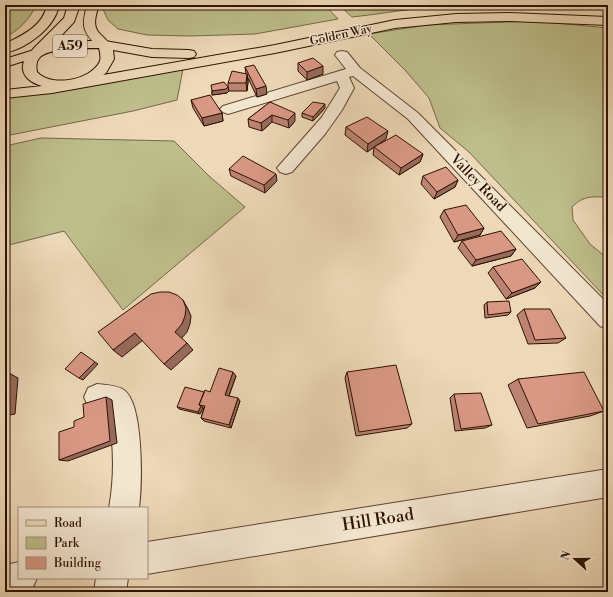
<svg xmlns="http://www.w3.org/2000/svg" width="613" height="597" font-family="'Libre Bodoni',serif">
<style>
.green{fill:#bdbe8b;stroke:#766846}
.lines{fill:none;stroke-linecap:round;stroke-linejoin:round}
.minor-casing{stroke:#5e442e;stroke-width:2}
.major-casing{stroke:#2e1200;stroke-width:2}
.highway-casing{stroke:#2e1200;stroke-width:2}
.minor{fill:#f3e6d0;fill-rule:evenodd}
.major{fill:#edd8b7;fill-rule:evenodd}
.highway{fill:#edd8b7;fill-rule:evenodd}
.wall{fill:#bb8372;stroke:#2e1200}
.shaded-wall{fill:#986a5c;stroke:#2e1200}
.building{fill:#d99884;stroke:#2e1200}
.labels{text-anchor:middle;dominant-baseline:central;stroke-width:3;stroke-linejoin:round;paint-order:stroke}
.far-street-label{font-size:12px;fill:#2e1200;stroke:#f3e6d0}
.shield{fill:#f3e6d0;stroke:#69523e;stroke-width:1}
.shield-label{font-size:13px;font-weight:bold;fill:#2e1200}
.street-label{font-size:14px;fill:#2e1200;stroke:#f3e6d0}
.near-street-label{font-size:17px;fill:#2e1200;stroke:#f3e6d0}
</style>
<rect width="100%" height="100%" fill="#edd8b7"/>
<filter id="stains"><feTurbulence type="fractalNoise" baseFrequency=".005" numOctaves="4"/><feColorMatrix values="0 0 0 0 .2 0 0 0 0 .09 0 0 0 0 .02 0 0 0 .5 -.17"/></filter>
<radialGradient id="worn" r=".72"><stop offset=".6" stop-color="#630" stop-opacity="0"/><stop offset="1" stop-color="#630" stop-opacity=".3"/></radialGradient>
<path class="green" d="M5,5h31c-7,16 -17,24 -31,33z
M104,5h221l13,14 -83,15 -64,2 -44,-1 -29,-6 -10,-9 -5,-11z
M339,5l43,2 25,-2h201v5c-63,-6 -129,-7 -192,-1 -22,2 -43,6 -64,8z
M534,21l74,7v169c-16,0 -24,-2 -36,10l1,13 17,24 18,15v41l-139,-148 -29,-24 -11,-30 -24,-28 -36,-36 57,-9z
M183,69l-6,31 -44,11 -128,25v-39z
M41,138l133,3 35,35 36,31 -122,103 -59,-79 -59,15v-100z"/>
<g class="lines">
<defs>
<path id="minor" d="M342,51l5,1 13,16 58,45 190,191v25l-8,-3 -192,-207 -55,-43 -4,1 5,11 -12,22 -17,24 -33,38 -6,2 -6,-2 -3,-4 45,-51 18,-29 -3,-7 -109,33 -5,-2 -3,-3 3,-3 123,-37 -11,-14 2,-3z
M97,384c9,1 20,1 27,6 20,14 18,95 15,118h-30c6,-33 5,-64 -1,-97l-11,-1 -9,-4 -4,-9 4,-9z
M608,469v28l-461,77v-32z
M19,562v16h18l-5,11 -6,3h-21v-27z
M96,578h32l-2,14h-32z"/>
<path id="major" d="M47,5h12c-4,23 -32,43 -54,48v-9c18,-9 38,-18 42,-39z
M68,5h12l-6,17 -31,33h-10l-2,-3 2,-3 31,-31z
M87,5h12c-3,9 -7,20 0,28 4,4 8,7 11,12l-1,3h-10c-16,-16 -18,-21 -12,-43z"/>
<path id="highway" d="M510,13l98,4v8l-98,-4 -54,1 -61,6 -120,25 -223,40 -47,5v-8l37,-4c-12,-3 -23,-12 -18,-25l-19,6v-8l45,-14 30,-4h25l47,8 37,1 5,1 2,3 -2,3 -5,1 -37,-1 -39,-7 1,9 -8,14 -3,2 172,-30 120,-25 61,-6zM99,48c1,4 2,9 1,13 -8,19 -49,27 -63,11 -1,-5 -1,-11 3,-15 9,-9 46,-9 59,-9z"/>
</defs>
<use href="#minor" class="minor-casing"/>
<use href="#major" class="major-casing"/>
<use href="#highway" class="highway-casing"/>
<use href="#minor" class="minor"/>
<use href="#major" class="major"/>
<use href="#highway" class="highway"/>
</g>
<path class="wall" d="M298,63l25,11 -16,6 -9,-9z
M245,67l22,27 -10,3 -9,-19v4l-1,9h-18l-2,2 -15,2v-4l16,-4v-4l18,-9z
M191,100l31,13 1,8 -19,5 -11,-18z
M270,102l25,19 -6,7 -17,-6 -10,9 -13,-4 -1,-8z
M325,108l-12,13 -11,-4v-4z
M346,127l40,12 -19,13 -22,-17z
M374,147l49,7 -3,8 -21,13 -26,-20z
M229,169l48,12 -12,12 -34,-17z
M423,176l35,4 -3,7 -21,12 -13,-15z
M444,210l40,18 -4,7 -26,7 -14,-25z
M462,241l54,8 -5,7 -39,10 -14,-18z
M493,267l42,21 -29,11 -18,-26z
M487,302l24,10 -3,3 -23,3 -1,-13z
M524,309l42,29 -8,5 -30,1 -11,-29z
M347,372l65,52 -5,4 -51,8 -11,-58z
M236,376l-7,20 11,5 -9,27 -27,-7 -3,-3 3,-10h-1l-3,6 -21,-5 -2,-2 27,-15h6z
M518,379l86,32 -14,5 -63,12 -19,-43z
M454,394l38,31 -7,3 -30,3 -5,-33z"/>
<path class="shaded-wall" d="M323,66v8l-16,6v-8z
M247,74l1,8 -1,9 -1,-8z
M266,86l1,8 -10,3 -1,-8z
M228,87l1,4 -2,2 -15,2v-4z
M325,104v4l-12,13v-4z
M222,113l1,8 -19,5 -2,-8z
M295,113v8l-6,7 -1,-8z
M272,115v7l-10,9 -1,-8z
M388,131l-2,8 -19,13 1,-8z
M423,154l-3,8 -21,13 2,-7z
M276,174l1,7 -12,12 -1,-8z
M458,180l-3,7 -21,12 3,-7z
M484,228l-4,7 -26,7 4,-7z
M516,249l-5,7 -39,10 4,-6z
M541,282l-6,6 -29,11 6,-6z
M183,300l5,9 3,7 -1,8 -3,8 -6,7 -6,-7z
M135,333l8,7 -21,17 -9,-7z
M187,343l6,7 -22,20 -7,-6z
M95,362l3,2 -15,16 -4,-2z
M233,372l3,4 -8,22 -3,-3z
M9,373l9,5 -3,36 -10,2v-7z
M106,397l6,3 5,43 -49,18 -9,-1z
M238,398l2,3 -9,27 -2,-3z
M201,406l2,2 -3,6 -2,-2z"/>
<path class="building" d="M313,58l10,8 -16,6 -9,-9z
M254,65l12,21 -10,3 -11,-22z
M232,71l15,3 -1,9h-18z
M224,82l4,5 -2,2 -14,2 -1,-6z
M210,95l12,18 -20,5 -11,-18z
M270,102l25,11 -7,7 -16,-5 -11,8 -13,-4z
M313,102l12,2 -12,13 -11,-4z
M367,117l21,14 -20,13 -22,-17z
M396,135l27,19 -22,14 -27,-21z
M243,156l33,18 -12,11 -35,-16z
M446,167l12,13 -21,12 -14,-16z
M466,205l18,23 -26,7 -14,-25z
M501,231l15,18 -40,11 -14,-19z
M522,259l19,23 -29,11 -19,-26z
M160,292h9l8,3 6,5 3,8 -1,8 -3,8 -7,8 12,11 -23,21 -29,-31 -22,17 -15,-18 53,-38z
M509,301l2,11 -23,3 -1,-13z
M524,309h26l16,29 -31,2z
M81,352l14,10 -16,16 -14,-9z
M396,365l16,59 -53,8 -12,-60z
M219,368l14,4 -8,23 13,3 -9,27 -28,-7 4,-12 -6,-1 6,-15 5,2z
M584,372l20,39 -66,13 -20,-45z
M9,373l-4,36v-35z
M185,387l19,5 -5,13 2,1 -3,6 -21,-5z
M481,393l11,32 -31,4 -7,-35z
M106,397l4,44 -51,19v-28l15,-5v-6l10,-4 -1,-13z"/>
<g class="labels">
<g class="far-street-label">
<text transform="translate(341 35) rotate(-12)">Golden Way</text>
</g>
<rect class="shield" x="53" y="35" width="34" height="22" rx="3"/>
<g class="shield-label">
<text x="70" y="46">A59</text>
</g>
<g class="street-label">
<text transform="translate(478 183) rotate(46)">Valley Road</text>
</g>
<g class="near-street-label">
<text transform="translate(378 520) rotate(-9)">Hill Road</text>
</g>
</g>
<rect width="613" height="597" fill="none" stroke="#edd8b7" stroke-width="20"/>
<rect x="6" y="6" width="601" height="585" fill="none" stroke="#2e1200" stroke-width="2"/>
<rect x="10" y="10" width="593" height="577" fill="none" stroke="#2e1200"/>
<rect x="18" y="507" width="130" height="72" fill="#f3e6d0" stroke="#a4917d"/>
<rect x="26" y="520" width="20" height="6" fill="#edd8b7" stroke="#a4917d"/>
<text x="54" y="527" font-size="12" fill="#2e1200">Road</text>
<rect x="26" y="537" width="20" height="12" fill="#bdbe8b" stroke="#a4917d"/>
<text x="54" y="547" font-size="12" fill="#2e1200">Park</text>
<rect x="26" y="557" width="20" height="12" fill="#d99884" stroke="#a4917d"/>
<text x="54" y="567" font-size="12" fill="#2e1200">Building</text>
<g transform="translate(575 559) rotate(291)" stroke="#f3e6d0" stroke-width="3" paint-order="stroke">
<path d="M0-3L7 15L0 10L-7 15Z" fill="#2e1200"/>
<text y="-6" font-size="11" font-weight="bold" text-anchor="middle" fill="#2e1200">N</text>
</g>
<rect width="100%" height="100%" filter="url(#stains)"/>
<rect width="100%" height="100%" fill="url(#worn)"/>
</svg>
